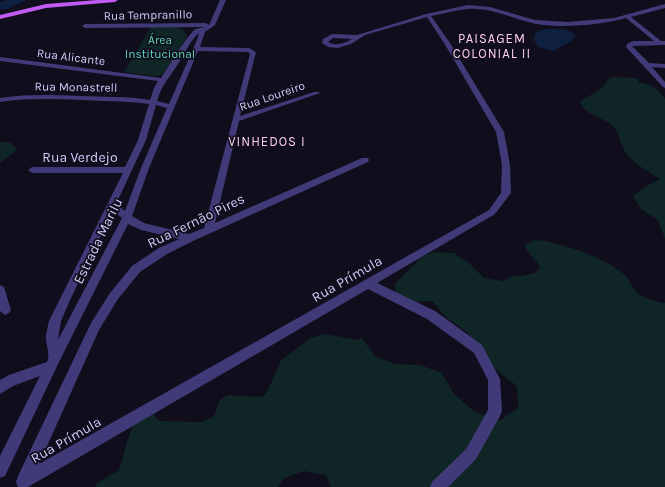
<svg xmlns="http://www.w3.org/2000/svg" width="665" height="487" font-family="Karla,sans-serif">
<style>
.green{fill:#102626}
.water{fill:#0f1f3e}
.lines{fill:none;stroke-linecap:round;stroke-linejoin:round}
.street{fill:#403b78;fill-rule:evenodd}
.primary{fill:#c15bf3;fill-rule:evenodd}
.labels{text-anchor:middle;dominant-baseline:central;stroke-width:3.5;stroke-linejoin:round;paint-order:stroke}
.far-street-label{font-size:12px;fill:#d3ccfb;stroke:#100d1c}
.far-park-label{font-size:12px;fill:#5ed5bc;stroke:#100d1c}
.far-neighbourhood-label{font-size:13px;letter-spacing:1px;fill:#fccee9;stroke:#100d1c}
.street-label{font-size:14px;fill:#d3ccfb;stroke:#100d1c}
</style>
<rect width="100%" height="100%" fill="#100d1c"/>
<path class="green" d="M151,27h21l10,2 5,7 -12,21 -13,18 -8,1 -30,-4z
M613,77l24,1 2,4c12,2 19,7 26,17v140l-7,-19 -17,-11 -8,-13 10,-8 17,-9c-11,-7 -26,-15 -34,-26 -6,-9 -6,-20 -14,-28 -10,-8 -27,-10 -32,-23 11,-10 18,-6 27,-21l-1,-1z
M0,141l11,2 6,7 -17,13z
M535,240c24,1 73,19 91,36 4,5 6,11 10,16 7,6 20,10 29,11v184h-334l-5,-12 -22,-4 -20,7 -6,9h-183l2,-4 22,-13 14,-47 21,-15 1,9 5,4 42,1 12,-6 6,-16 7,-5 35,2 6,-7 13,-30 30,-22 14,-4 33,6 4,-2 13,18 20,8 25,1 22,8 12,21 21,18 24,9 19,-13 -1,-22 -21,-16 -17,-20 -12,-18 -20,-14 -15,-17h-12l-14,6 -10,-5 -1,-18 28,-28 11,-4 20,1 16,11 14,14 19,3 12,-6 5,1 16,-3 4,-6c-4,-8 -14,-15 -15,-22z"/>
<path class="water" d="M7,0h20l-20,9 -7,1v-8z
M548,29h16l12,5 -4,7 -19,10 -15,-4 -4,-7 1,-6 5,-4z"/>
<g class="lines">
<path class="street" d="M220,0h6l-11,25 -10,7 -5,15 49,1 7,4 -16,64 74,-24h4l2,1 -81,28 -24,102 147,-65h6l1,2 -1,2 -175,79 -26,13 -27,18 -22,27 -19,31 -60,134 450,-254 12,-17 1,-28 -6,-33 -52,-89 -17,-26 -62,18 -14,9 -13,4 -10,-1 -6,-4 1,-4 9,-5 25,1 69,-21 42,-9 22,2 45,13 33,2 46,-4 51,-14v4l-34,9 30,24h4v4l-33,1 17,17 16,1v4l-13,-1 13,15v6l-2,-1 -37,-40 1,-3 6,-3h21l-28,-23c-24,7 -70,11 -94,5 -20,-5 -43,-16 -65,-14 -12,1 -24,5 -36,7l19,27 54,89 6,33 1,28 -16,21 -118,69 58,28 47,34 18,34 2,32 -2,5 -24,43 -28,28h-18l2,-5 34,-33 22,-39v-30l-14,-27 -47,-34 -59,-30 -340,198h-10l-2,-5 2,-6 73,-153 19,-30 22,-27 27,-18 20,-9 -38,-9 -13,-6 -69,138 -54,114 -5,2v-22l40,-80 -27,10 -13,8v-14l9,-5 38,-13c4,-8 -2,-19 -1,-27 1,-5 2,-10 3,-14l74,-148h-91l-4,-3 4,-3h93l13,-27 11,-36c-23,-3 -46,-3 -68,-4 -28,-1 -54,-2 -81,2v-4c27,-4 53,-3 80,-2 23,1 47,0 70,4l4,-12 4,-7 -158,-20v-4l161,21c7,-10 27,-45 35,-49 3,-1 6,-1 9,-2l-120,1 -3,-2 3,-2 121,-1 3,2zM199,33l-2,7 -28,64 -12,-3c5,-18 14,-25 23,-40 6,-10 10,-20 19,-28zM333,38l19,1c-7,4 -16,8 -24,3zM198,51l50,1 2,2 -46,174 -15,6 -45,-11 -12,-7 17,-48zM156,105l11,3 -26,60 -16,43 -9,-7 30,-64zM113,211l9,7 -64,122 3,-19 10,-23z
M0,285l4,2 7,23 -2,3 -4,2 -5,-4z"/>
<path class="primary" d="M97,0h21l-3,2 -69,6 -46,11v-4l46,-11z"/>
</g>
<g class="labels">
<g class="far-street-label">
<text transform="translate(148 15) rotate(-1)">Rua Tempranillo</text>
<text transform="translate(71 57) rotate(7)">Rua Alicante</text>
<text transform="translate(76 87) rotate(1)">Rua Monastrell</text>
<text transform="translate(272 96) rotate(-19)">Rua Loureiro</text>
</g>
<g class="far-park-label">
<text x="160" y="40">Área<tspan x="160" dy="14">Institucional</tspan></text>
</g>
<g class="far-neighbourhood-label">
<text x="492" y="38">PAISAGEM<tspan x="492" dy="15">COLONIAL II</tspan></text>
<text x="267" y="141">VINHEDOS I</text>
</g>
<g class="street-label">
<text x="80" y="157">Rua Verdejo</text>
<text transform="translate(196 221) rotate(-26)">Rua Fernão Pires</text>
<text transform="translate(98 241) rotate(-64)">Estrada Marilu</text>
<text transform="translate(347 279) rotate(-30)">Rua Prímula</text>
<text transform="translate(66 440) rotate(-30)">Rua Prímula</text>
</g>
</g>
</svg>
